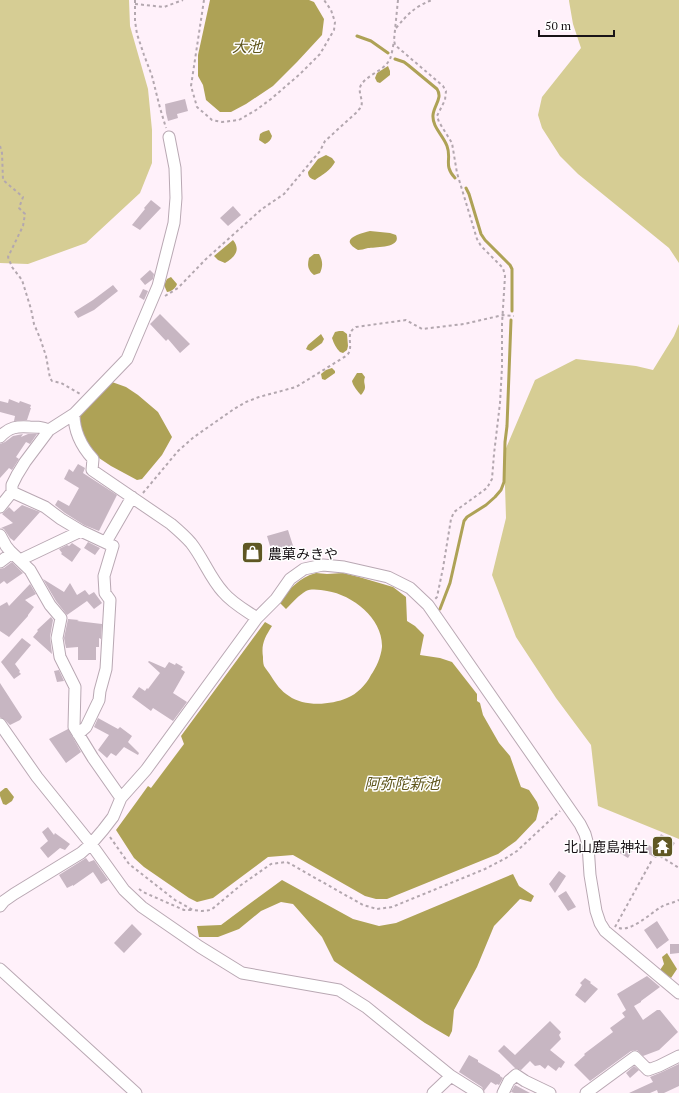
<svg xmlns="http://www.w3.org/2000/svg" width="679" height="1093" font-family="'PT Serif','Noto Sans JP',serif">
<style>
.green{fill:#d6cd94}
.water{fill:#aea256}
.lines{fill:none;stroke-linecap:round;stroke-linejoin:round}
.stream{stroke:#aea256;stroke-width:3}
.building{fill:#c7b6c2}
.minor-casing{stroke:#b9a8b3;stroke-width:13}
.path{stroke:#b3a7af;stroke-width:2;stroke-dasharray:3 3;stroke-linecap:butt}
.minor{stroke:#fff;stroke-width:11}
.labels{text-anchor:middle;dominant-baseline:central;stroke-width:3;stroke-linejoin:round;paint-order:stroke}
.poi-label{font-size:14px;fill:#191317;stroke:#fff;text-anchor:start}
.water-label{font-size:15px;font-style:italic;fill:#5f561c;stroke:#fff}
</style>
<rect width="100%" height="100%" fill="#fff1fa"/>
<path class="green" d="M0,0h129l1,26 18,63 4,41v33l-12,30 -54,50 -58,21 -28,-1z
M569,0h110v263l-10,-15 -91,-74 -18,-18 -18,-28 -4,-13 4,-18 39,-49 -8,-24 -4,-23z
M679,324v515l-81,-33 -7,-61 -35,-47 -40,-61 -24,-62 14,-57 -2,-65 31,-73 41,-21 60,7 17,4 21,-34z"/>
<path class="water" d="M210,0h99l5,2 10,17 -2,16 -25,27 -24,24 -27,18 -15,8h-11l-14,-12 -3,-15 -5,-9v-21z
M388,66l2,5v4l-10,8 -3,-1 -2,-4 2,-5z
M269,130l3,6c-1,4 -3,6 -7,8l-6,-4 1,-6 3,-2z
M326,155l6,3 3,4c-4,8 -13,13 -20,18 -4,-1 -7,-3 -7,-8l10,-13z
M370,231l20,2 6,2c6,13 -21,12 -28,13 -4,1 -7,2 -10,2 -20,-11 1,-16 12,-19z
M233,240c8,10 2,17 -8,23l-7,-3 -4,-4z
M314,254h5c4,7 4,12 1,19l-6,2c-6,-5 -7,-9 -5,-17z
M171,277l6,7c-1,4 -6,8 -10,8l-3,-7 3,-6z
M339,331h4l4,3 1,12 -1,4 -4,3 -3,-1c-4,-4 -6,-8 -8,-14l3,-6z
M321,334l3,5 -2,4 -11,8 -3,-1 -2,-1 2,-4z
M332,368l3,3v2l-10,7 -3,-1 -1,-5 5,-4z
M357,373h5l3,4c-3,8 4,9 -4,18 -3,-3 -8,-9 -9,-14z
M112,382l14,5 12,8 20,17 14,25 -10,18 -20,24 -5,1 -26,-14 -18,-12 -14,-26v-10l11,-15z
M316,573l11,1 16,-1 16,4 34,10 13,10 1,24 8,5 9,9 -4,20 20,3 12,4 25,32v7l3,2 3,12 16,28 11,13 11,31 8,3 8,12 2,6 -3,12 -20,21 -18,13 -111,45h-11l-11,-3 -72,-41 -25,2 -55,41 -16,4 -8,-4 -45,-31 -10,-9 -18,-28 19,-26 13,-18 3,2 33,-44 -3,-8 84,-114 7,4c-7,11 -11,18 -9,31 0,3 0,6 1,9 2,3 5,7 7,10 5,8 10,15 18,20 15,11 42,9 58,2 10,-4 19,-13 24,-23 5,-7 10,-18 11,-28 1,-28 -29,-52 -55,-56 -6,-1 -15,-3 -21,0 -7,4 -14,12 -20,18l-7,-7c12,-14 19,-24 37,-29z
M5,788h2l7,9 -2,4 -6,4 -3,-1 -3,-8v-4z
M513,874l6,12 15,10 -3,6 -11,-3 -26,27 -17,41 -23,43 -2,21 -3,6 -24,-14 -91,-62 -12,-24 -29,-33 -12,-2 -20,9 -22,18 -21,8h-19l-2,-11 24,-1 12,-9 49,-36 71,39 26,7 17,-3z
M667,953l10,16 -6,9 -11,-8 4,-6 -2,-7z"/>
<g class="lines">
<path class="stream" d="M357,36l14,5 17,12
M395,59l9,3 4,3 29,24c6,9 -3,16 -4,26 -1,12 10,20 14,31 5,13 -4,19 8,32
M466,188l3,6 12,40 4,6 25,25 2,4v42
M440,609l10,-26 14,-62 3,-4 19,-12 9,-8 6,-7 3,-8 1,-40 2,-16 4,-106"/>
</g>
<path class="building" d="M185,99l3,12 -11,3 1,4 -10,3 -2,-8 -1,-9z
M151,200l10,8 -21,22 -8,-5 13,-16 -1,-1z
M233,206l8,9 -13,11 -8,-8z
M150,270l4,4 -1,5 -8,6 -5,-6z
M113,285l5,6 -24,19 -16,8 -4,-6 19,-12z
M143,289l5,2 -4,9 -5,-3z
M160,314l30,30 -10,9 -12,-14 -2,2 -16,-17z
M9,399l10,4 1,-2 11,4 -1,3h1l-4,12 -13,1 1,-5 -15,-4v-11l8,2z
M23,434l-2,3 7,-3h9l-7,10 -4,-2 -10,15 3,2 -7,11 -3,-2 -9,10v-34l5,-2 8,-6z
M78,464l7,4 -2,5 34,22 -18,36 -15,-6 -19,-12 -10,-8 3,-5 11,6 10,-18 -15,-9 5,-10 4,3z
M22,505l18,7 -26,29 -4,-3 -6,-9 -3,-1 12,-5 -11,-9 7,-7 5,5z
M288,530l8,25 -18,5 -4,-15 -4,1 -3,-10z
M88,542l12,6 -5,7 -11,-7z
M72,543l9,6 -9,13 -11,-8 1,-1 -3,-4 8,-4 2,1z
M12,562l11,11 -16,11 -3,-3 -4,3v-15l4,-1z
M43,579l21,13 6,-9 7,12 8,-5 4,5 5,-3 8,11 -8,6 -7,-8 -20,14 -11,-14z
M30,584l6,10 -11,6 9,7 -6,8v1l-19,21 -9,-6v-25l7,-4 2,4z
M51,617l2,3 -3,17 2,17 -19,-17 5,-6 -1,-1z
M68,619l11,1 -2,1 25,3 -1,15 -2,-1v9h-3v13h-18v-13l-12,1 -2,-10z
M22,638l9,7 -16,19 5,7 -1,1 2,2 -7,5 -13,-17z
M149,661l16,7 4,-6 6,3 1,-2 7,4 -2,2 4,3 -12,21 14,9 -14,19 -20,-13 -2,3 -19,-14 7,-10 6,4 2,-3 1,1 12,-16 -12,-11z
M59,670l5,11 -7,1 -3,-11z
M0,683l22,34 -2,3 -10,5 -5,-5 -5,-3z
M98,718l20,11 2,-2 12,9 -4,6 11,11 -1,2 -14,-8 -8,9 -5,-3 -4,5 -9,-8 11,-15 -15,-8z
M68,729l13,23 -15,11 -17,-24z
M48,827l6,8 1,-2 15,11 -5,6 -5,-2 -12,10 -8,-10 8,-7 -6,-9z
M661,834l14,9 -6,9 -6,-4 -7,10 -13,-7 4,-7 5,3 2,-3 1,1z
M625,841l10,6 -7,11 -10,-6z
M86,858l3,4 5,-2 14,20 -7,4 -8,-12 -20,14v-1l-6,3 -8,-13z
M559,871l7,5 -11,17 -6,-9z
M566,891l10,16 -8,4 -10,-15z
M657,921l12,19 -12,9 -13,-19z
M132,924l10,10 -18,19 -10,-10z
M670,944h9v9l-9,1z
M647,976l13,11 -19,14v1l-7,4 9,14 14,-10h3l18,22 -19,18 -16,6 -6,-6 -6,1 -41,30 -16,-16 11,-10 -1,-1 29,-22 -3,-4 15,-11 -3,-4 4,-3 -9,-16z
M585,978l6,4 -1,1 8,6 -13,14 -10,-8 7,-10 -2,-2z
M550,1021l11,11 -2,3 2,4 -11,11 15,12 -4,6 -2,-1 -3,4 -8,-6 -3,4 -5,-4 -5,1 -5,-5 -9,9 -6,-2 -17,-17 6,-6 11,10z
M469,1055l9,5v2l22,13v1l3,2 -4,7 -2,-1 -1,1 -5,-3 -7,9 -2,-4 -23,-15z
M679,1064v22l-15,7h-6l-1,-3 -7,3h-21l24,-11 -3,-5 12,-5z
M634,1066l5,4 -9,8 -4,-5z
M515,1085l15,8h-16l-3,-1z"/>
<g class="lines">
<defs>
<path id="minor" d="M74,414c0,18 7,32 19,45l-1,11 79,54c7,6 14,12 20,19 12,15 19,35 32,49 9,11 22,18 34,26
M0,437c9,-10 17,-11 30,-10 9,0 11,0 19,3
M0,507l12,-15
M0,535l6,11 4,5 20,19 20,35 11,13 -4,20 3,19 15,30 -1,40 19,31 28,40
M106,542l26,-45
M20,560l61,-29
M0,562l12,-9
M0,724l37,53 54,67 33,46 18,17 58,40 42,26 97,17 27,17 85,69 27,17
M78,734l8,-7 13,-27 1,-9 6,-22 4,-69 -5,-7 -1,-17 9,-30 -32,-15 -20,-12 -16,-12 -33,-15v-7l5,-10 8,-13 24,-32 25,-16 53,-55 31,-73 16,-63 2,-25 -1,-30 -6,-31
M0,906l4,-5 10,-7 67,-41 10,-9 12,-14 10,-13 8,-19 25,-28 111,-152 19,-19 14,-20 14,-10 19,-4 21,2 44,10 22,11 18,17 152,219 5,10 3,11 2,30 6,36 4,12 5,8 74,62
M0,969l136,124
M433,1093l18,-17
M503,1093l6,-12 7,-6 9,6 25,12
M586,1093l49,-36 13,13 11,-4 20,-10"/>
</defs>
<use href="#minor" class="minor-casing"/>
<path class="path" d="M135,0v21l2,13 7,21 8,21 8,32 6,20
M204,0l-13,86 6,21 15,13 10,2 17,-2 17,-10 15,-11 29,-25 20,-20 14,-24 1,-8 -4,-12 -7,-10
M398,0l-4,40 1,5 48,41 3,5 -1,9 -8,16 2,6 13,21 5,30 20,66 4,7 22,22 2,8 -3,48v43l-2,36 -6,51 -2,25 -5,9 -33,24 -3,7 -8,49 -6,29 -2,2
M135,4l29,3 19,-7
M396,28c12,-14 18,-21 36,-28
M0,146l2,7 1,27 20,17 -4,11 6,6 -2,12 -15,31 4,10 10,13 9,29 3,15 6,14 6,18 4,22 2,3 9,2 19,11
M165,296l13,-8 27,-28 29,-26 28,-25 22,-15 36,-43 5,-10 32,-29c1,-2 3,-3 4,-5 3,-7 -4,-15 0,-22 7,-11 23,-14 29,-26 2,-5 3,-13 4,-18
M143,493l35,-42 16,-14 40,-28 12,-7 13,-5 37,-10 50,-31c10,-8 -3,-22 10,-29l50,-7 16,9 42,-5 39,-9 11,1
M110,837l19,27 46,36 18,10 9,1 9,-1 30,-25 30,-21 16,-2 76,43 14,4 15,-2 93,-38 21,-11 11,-7 43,-40
M660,856l19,12
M139,889l4,3 41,18h8
M615,927l37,-67
M619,928c12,4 32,-15 42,-21 5,-3 12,-4 18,-7"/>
<use href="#minor" class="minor"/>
</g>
<defs>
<symbol id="shop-square" viewBox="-11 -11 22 22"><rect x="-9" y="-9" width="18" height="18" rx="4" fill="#5f5723" stroke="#fff"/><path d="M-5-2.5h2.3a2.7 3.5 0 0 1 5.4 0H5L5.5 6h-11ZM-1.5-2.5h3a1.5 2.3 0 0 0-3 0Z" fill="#fff"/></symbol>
<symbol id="temple-square" viewBox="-11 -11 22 22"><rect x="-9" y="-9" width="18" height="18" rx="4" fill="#5f5723" stroke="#fff"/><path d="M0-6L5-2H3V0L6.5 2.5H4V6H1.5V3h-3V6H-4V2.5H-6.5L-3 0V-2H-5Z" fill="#fff"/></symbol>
</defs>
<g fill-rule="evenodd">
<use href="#shop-square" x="240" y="540" width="25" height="25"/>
<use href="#temple-square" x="650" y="834" width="25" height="25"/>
</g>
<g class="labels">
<g class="poi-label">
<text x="268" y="553">農菓みきや</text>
<text x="648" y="846" text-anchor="end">北山鹿島神社</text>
</g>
<g class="water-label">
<text x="247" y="46">大池</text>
<text x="402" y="783">阿弥陀新池</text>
</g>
</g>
<path d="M539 30v6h75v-6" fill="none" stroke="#191317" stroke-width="2"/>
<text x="545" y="30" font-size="12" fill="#191317" stroke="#ffffff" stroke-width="3" paint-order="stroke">50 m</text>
</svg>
